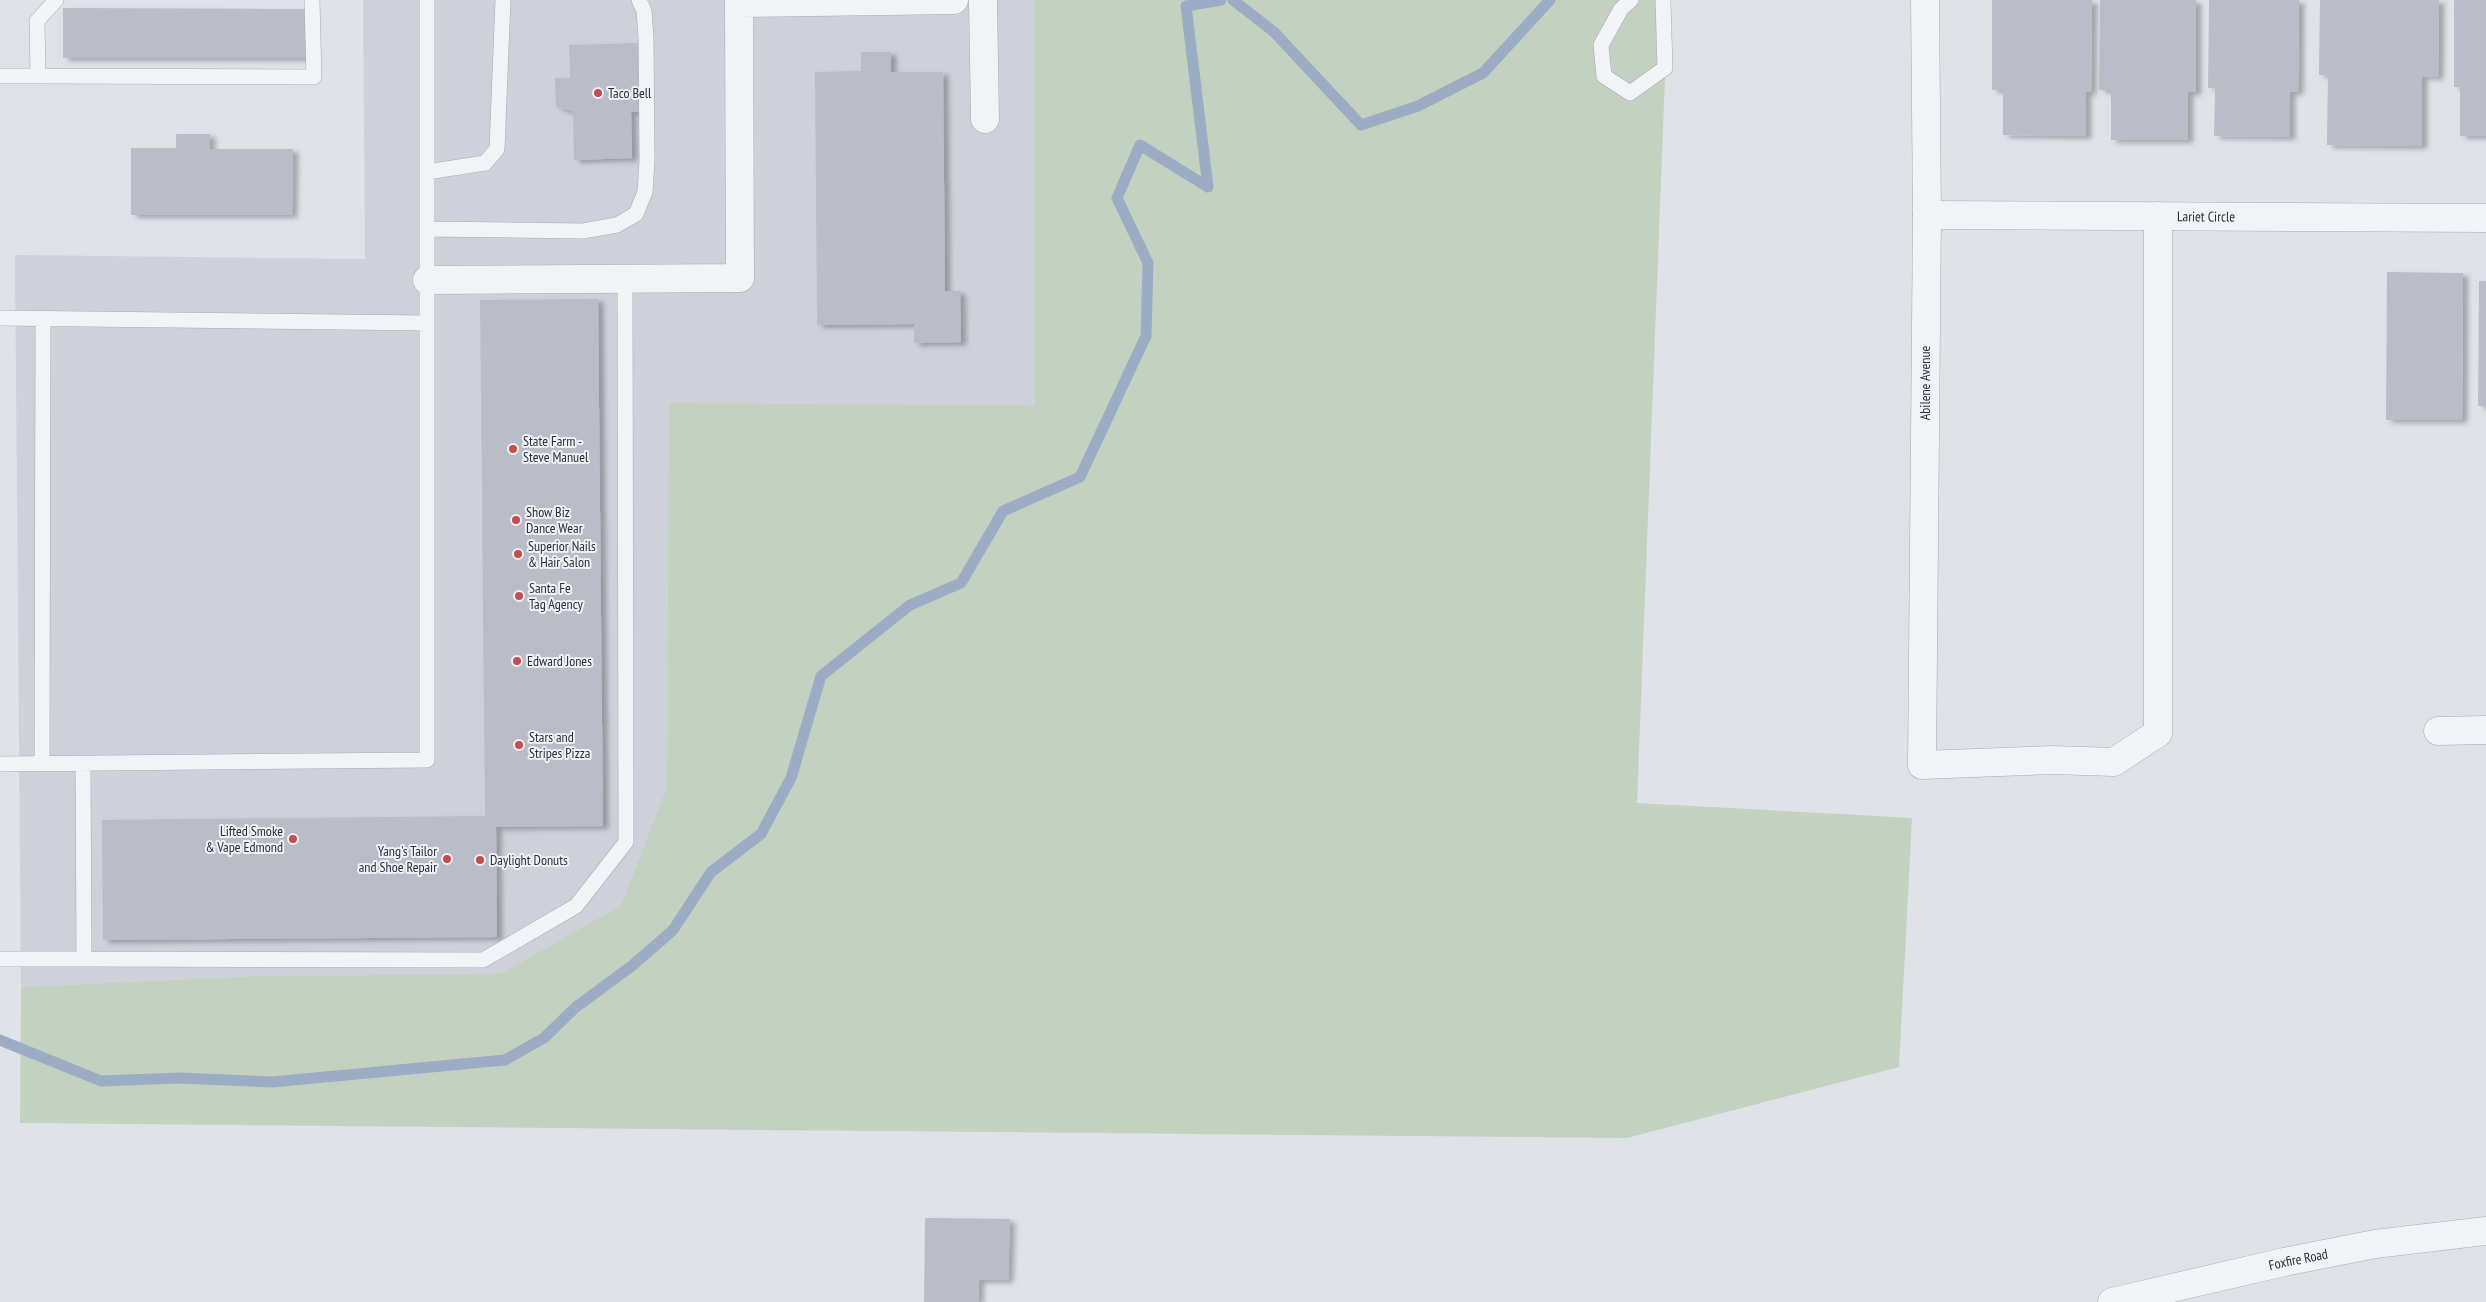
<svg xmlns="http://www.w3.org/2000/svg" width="2486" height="1302" font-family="'PT Sans Narrow',sans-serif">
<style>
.built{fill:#ced1d9}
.green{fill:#c3d1c1}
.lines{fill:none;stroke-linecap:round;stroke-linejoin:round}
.stream{stroke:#9dacc5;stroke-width:11}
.building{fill:#babdc7;filter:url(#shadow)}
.service-casing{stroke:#a5a9b1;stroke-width:16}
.minor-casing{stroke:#a5a9b1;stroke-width:29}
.service{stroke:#f2f3f6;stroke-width:15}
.minor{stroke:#f2f3f6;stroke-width:28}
.poi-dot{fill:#c44d52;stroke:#eff1f5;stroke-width:2}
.labels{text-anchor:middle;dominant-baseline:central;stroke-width:4;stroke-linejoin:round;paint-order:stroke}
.poi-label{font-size:14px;fill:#292f3d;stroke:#eff1f5;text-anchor:start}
.street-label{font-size:14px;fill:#292f3d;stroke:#eff1f5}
</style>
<defs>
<filter id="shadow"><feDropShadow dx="5.5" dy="3" stdDeviation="2.5" flood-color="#0004"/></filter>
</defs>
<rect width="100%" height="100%" fill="#dfe2e7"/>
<path class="built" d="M363,0h672v406l-365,-2 -3,382 -46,119 -121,69 -244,2 -235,11 -6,-732 350,4z"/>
<path class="green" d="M1035,0h633l-31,803 275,15 -13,249 -272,71 -1607,-15 1,-136 235,-11 244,-2 121,-69 46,-119 2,-383 366,3z"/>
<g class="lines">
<path class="stream" d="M1233,0l41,32 87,93 57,-19 65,-33 67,-73
M0,1040l101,41 79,-3 92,4 233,-22 39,-22 32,-31 57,-42 40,-35 38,-58 50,-38 30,-56 30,-102 89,-71 51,-22 42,-72 77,-34 66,-141 2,-73 -31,-65 23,-53 68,42 -22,-181 35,-6"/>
</g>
<path class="building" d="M1992,0h100l-1,92h-5v44l-83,-1v-45h-11z
M2100,0h96v92h-8v48h-77v-50h-12z
M2209,0h90l-1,92h-8v45l-76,-1 1,-48h-7z
M2320,0h119l-1,77 -16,-1v70l-95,-1 1,-70h-9z
M2454,0h32v136h-26v-49h-6z
M63,8l243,1v49h-243z
M640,43l2,68 -11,1 1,46 -58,2 -1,-49 -17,-4 -1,-29h15l-1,-33z
M861,52h30v20h52l2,219h15l1,51 -47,1v-19l-97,1 -2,-253 46,-1z
M176,134h34v15h83l-1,66h-161v-67h45z
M2387,272l76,1 -1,147h-76z
M2479,281h7v125h-8z
M598,299l5,527 -107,1 1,110 -394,3 -1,-120 383,-4 -5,-516z
M925,1218l85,1 -2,61h-29l-1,22h-54z"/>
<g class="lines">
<defs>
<path id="service" d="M56,0l-19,21 1,55 276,1 -2,-77
M1631,0l-10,9 -20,36 3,31 26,17 35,-25 -2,-68
M0,76h38
M427,172l58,-9 12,-14 6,-149
M427,229l156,2 34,-6 19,-11 9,-22 2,-31 -1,-123 -2,-27 -5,-11
M0,318l427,5
M42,763l1,-444
M0,764l427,-4v-760
M0,959h84l-1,-196
M84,959l399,1 93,-54 50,-64 -1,-563"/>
<g id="minor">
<path d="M983,0l2,119"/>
<path d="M1925,0l2,215 -5,550 131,-5 61,2 44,-29v-517"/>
<path id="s1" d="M1927,215l559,3"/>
<path d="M427,280l313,-2 -1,-275 215,-3"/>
<path d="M2438,731l48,-1"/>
<path id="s2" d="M2112,1302l172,-40 91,-18 111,-13"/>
</g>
</defs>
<use href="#service" class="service-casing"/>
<use href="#minor" class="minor-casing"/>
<use href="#service" class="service"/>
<use href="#minor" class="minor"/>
</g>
<g class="poi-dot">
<circle cx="598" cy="93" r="5"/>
<circle cx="513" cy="449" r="5"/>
<circle cx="516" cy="520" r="5"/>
<circle cx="518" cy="554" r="5"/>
<circle cx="519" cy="596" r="5"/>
<circle cx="517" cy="661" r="5"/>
<circle cx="519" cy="745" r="5"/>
<circle cx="293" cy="839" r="5"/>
<circle cx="447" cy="859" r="5"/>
<circle cx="480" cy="860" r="5"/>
</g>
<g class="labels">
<g class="poi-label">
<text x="608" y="93">Taco Bell</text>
<text x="523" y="441">State Farm -<tspan x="523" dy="16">Steve Manuel</tspan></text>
<text x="526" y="512">Show Biz<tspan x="526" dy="16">Dance Wear</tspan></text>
<text x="528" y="546">Superior Nails<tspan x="528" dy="16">&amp; Hair Salon</tspan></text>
<text x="529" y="588">Santa Fe<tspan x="529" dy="16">Tag Agency</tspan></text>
<text x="527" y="661">Edward Jones</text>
<text x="529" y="737">Stars and<tspan x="529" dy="16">Stripes Pizza</tspan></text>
<text x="283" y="831" text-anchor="end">Lifted Smoke<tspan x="283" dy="16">&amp; Vape Edmond</tspan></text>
<text x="437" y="851" text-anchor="end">Yang's Tailor<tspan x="437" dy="16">and Shoe Repair</tspan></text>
<text x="490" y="860">Daylight Donuts</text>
</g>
<g class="street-label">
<text stroke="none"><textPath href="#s1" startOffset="279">Lariet Circle</textPath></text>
<text transform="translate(1925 383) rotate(-90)">Abilene Avenue</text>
<text stroke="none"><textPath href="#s2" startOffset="191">Foxfire Road</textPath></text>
</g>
</g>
</svg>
